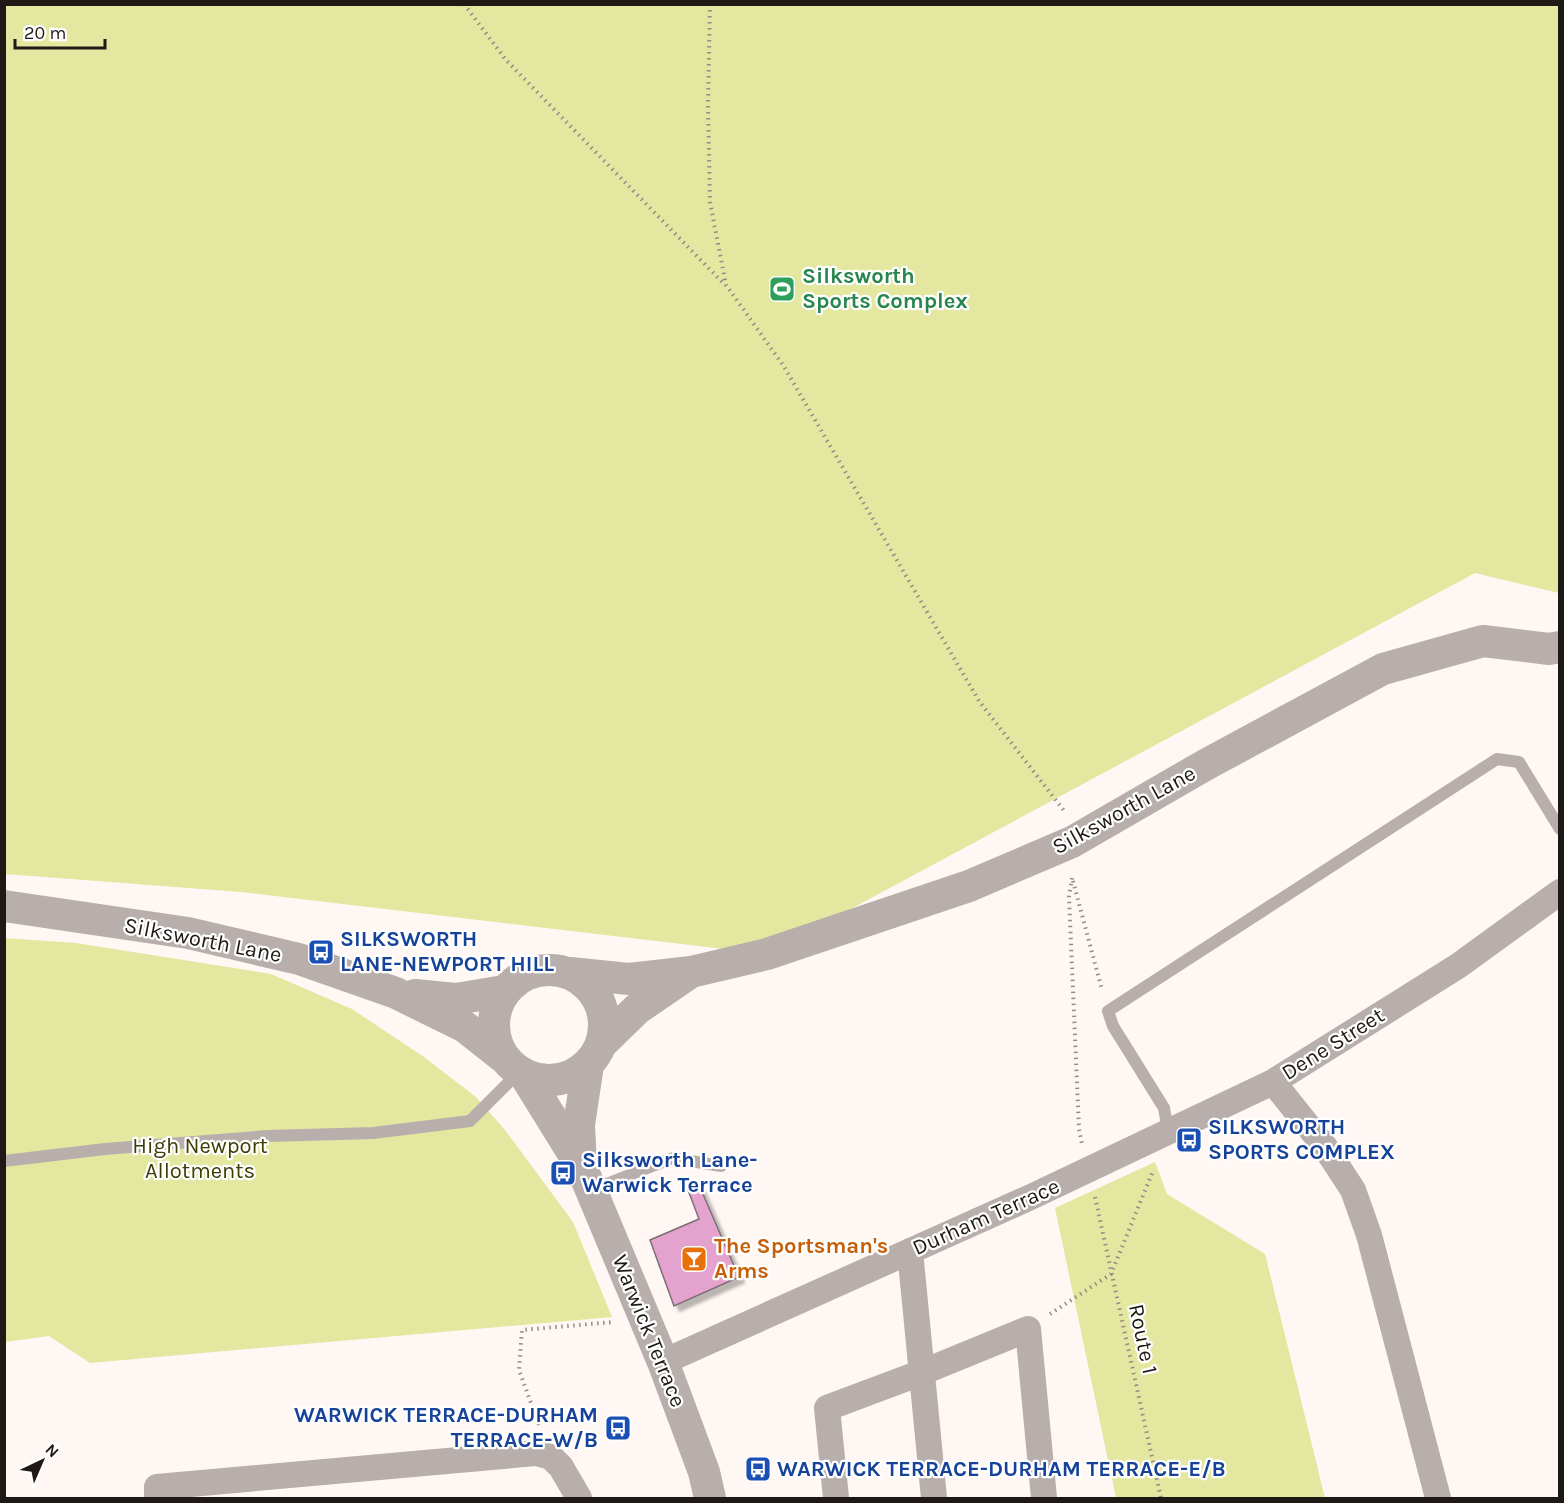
<svg xmlns="http://www.w3.org/2000/svg" width="1564" height="1503" font-family="Karla,sans-serif">
<style>
.green{fill:#e3e7a0}
.building{fill:#e4a3ce;stroke:#7d6d77;stroke-width:1.5;filter:url(#shadow)}
.lines{fill:none;stroke-linecap:round;stroke-linejoin:round}
.path{stroke:#948c88;stroke-width:4;stroke-dasharray:1.5 4.5;stroke-linecap:butt}
.service{stroke:#b8afad;stroke-width:12}
.minor{stroke:#b8afad;stroke-width:26}
.tertiary{stroke:#b8afad;stroke-width:32}
.labels{text-anchor:middle;dominant-baseline:central;stroke-width:4.5;stroke-linejoin:round;paint-order:stroke}
.leisure-label{font-size:22px;font-weight:bold;fill:#27864d;stroke:#fff;text-anchor:start}
.street-label{font-size:22px;fill:#1f1915;stroke:#fff}
.transit-label{font-size:22px;font-weight:bold;fill:#164399;stroke:#fff;text-anchor:start}
.park-label{font-size:22px;fill:#3c3d02;stroke:#fff}
.food-label{font-size:22px;font-weight:bold;fill:#c56008;stroke:#fff;text-anchor:start}
</style>
<defs>
<filter id="shadow"><feDropShadow dx="5.5" dy="5.5" stdDeviation="1.5" flood-color="#0004"/></filter>
</defs>
<rect width="100%" height="100%" fill="#fff7f3"/>
<path class="green" d="M4,5h1555v588l-84,-20 -708,381 -526,-62 -236,-18z
M4,938l72,5 195,31 81,35 72,48 52,40 29,33 68,92 39,95 -522,46 -41,-27 -44,6z
M1155,1162l12,32 98,60 60,244h-209l-61,-290z"/>
<path class="building" d="M699,1185l40,92 -65,29 -24,-66 49,-21 -11,-29z"/>
<g class="lines">
<path class="path" d="M464,4l42,56 219,225
M710,4l-2,101 2,97 16,83 57,80 196,336 86,111
M1072,878l-3,19 10,232 3,15
M1073,881l29,109
M1095,1197l66,301
M1050,1314l61,-40 42,-103
M539,1425l-20,-55 3,-40 92,-8"/>
<path class="service" d="M1168,1131l-4,-23 -51,-82 -5,-15 389,-252 22,3 41,67
M4,1161l101,-12 163,-13 105,-3 97,-12 49,-49
M591,1190l82,-32 48,8"/>
<path class="minor" d="M1273,1082l52,65 28,43 16,45 69,263
M910,1251l24,247
M663,1362l370,-166 240,-114 185,-116 102,-74
M157,1498v-11l379,-34 15,4 10,10 18,31
M836,1498l-9,-90 96,-36 105,-43 16,169"/>
<path class="tertiary" d="M4,906l184,27 111,26 97,34 69,34 38,30
M494 1025a55 55 0 1 1 110 0a55 55 0 1 1-110 0Z
M570,973l59,6 62,-7 76,-18 202,-68 103,-44 135,-78 176,-95 100,-28 66,8 11,-2
M415,995l41,4 48,-8
M601,1044l36,-35 51,-35
M526,1077l55,89 82,196 41,110 6,26
M581,1165l-2,-40 9,-60"/>
</g>
<defs>
<symbol id="stadium-square" viewBox="-11 -11 22 22"><rect x="-9" y="-9" width="18" height="18" rx="4" fill="#2e9e5b" stroke="#fff"/><path d="M0-5a6.5 5 0 1 0 0 10a6.5 5 0 1 0 0-10ZM-3.5-1.8h7v3.6h-7Z" fill="#fff"/></symbol>
<symbol id="bus-square" viewBox="-11 -11 22 22"><rect x="-9" y="-9" width="18" height="18" rx="4" fill="#1a4fb4" stroke="#fff"/><path d="M-5-6H5V4H4V6H2V4H-2V6H-4V4H-5ZM-3.5-4V0h7V-4ZM-3.5 1.2v1.5H-2V1.2ZM2 1.2v1.5H3.5V1.2Z" fill="#fff"/></symbol>
<symbol id="bar-square" viewBox="-11 -11 22 22"><rect x="-9" y="-9" width="18" height="18" rx="4" fill="#e8710a" stroke="#fff"/><path d="M-6-5H6L.8 .8V4.5H3.5V6h-7V4.5H-.8V.8Z" fill="#fff"/></symbol>
</defs>
<g fill-rule="evenodd">
<use href="#stadium-square" x="767" y="274" width="30" height="30"/>
<use href="#bus-square" x="306" y="937" width="30" height="30"/>
<use href="#bus-square" x="1174" y="1125" width="30" height="30"/>
<use href="#bus-square" x="548" y="1158" width="30" height="30"/>
<use href="#bar-square" x="679" y="1244" width="30" height="30"/>
<use href="#bus-square" x="603" y="1413" width="30" height="30"/>
<use href="#bus-square" x="743" y="1454" width="30" height="30"/>
</g>
<g class="labels">
<g class="leisure-label">
<text x="802" y="276">Silksworth<tspan x="802" dy="25">Sports Complex</tspan></text>
</g>
<g class="street-label">
<text transform="translate(1124 810) rotate(-29)">Silksworth Lane</text>
<text transform="translate(203 940) rotate(11)">Silksworth Lane</text>
<text transform="translate(1333 1044) rotate(-32)">Dene Street</text>
<text transform="translate(986 1217) rotate(-24)">Durham Terrace</text>
<text transform="translate(649 1331) rotate(68)">Warwick Terrace</text>
<text transform="translate(1143 1339) rotate(78)">Route 1</text>
</g>
<g class="transit-label">
<text x="340" y="939">SILKSWORTH<tspan x="340" dy="25">LANE-NEWPORT HILL</tspan></text>
<text x="1208" y="1127">SILKSWORTH<tspan x="1208" dy="25">SPORTS COMPLEX</tspan></text>
<text x="582" y="1160">Silksworth Lane-<tspan x="582" dy="25">Warwick Terrace</tspan></text>
<text x="598" y="1415" text-anchor="end">WARWICK TERRACE-DURHAM<tspan x="598" dy="25">TERRACE-W/B</tspan></text>
<text x="777" y="1469">WARWICK TERRACE-DURHAM TERRACE-E/B</text>
</g>
<g class="park-label">
<text x="200" y="1146">High Newport<tspan x="200" dy="25">Allotments</tspan></text>
</g>
<g class="food-label">
<text x="714" y="1246">The Sportsman's<tspan x="714" dy="25">Arms</tspan></text>
</g>
</g>
<rect width="1564" height="1503" fill="none" stroke="#1f1915" stroke-width="12"/>
<g transform="translate(42 1461) rotate(44)" stroke="#ffffff" stroke-width="4.5" paint-order="stroke">
<path d="M0-4.5L10 22L0 15L-10 22Z" fill="#1f1915"/>
<text y="-9" font-size="16" font-weight="bold" text-anchor="middle" fill="#1f1915">N</text>
</g>
<path d="M15 39v9h90v-9" fill="none" stroke="#1f1915" stroke-width="3"/>
<text x="24" y="39" font-size="18" fill="#1f1915" stroke="#ffffff" stroke-width="4.5" paint-order="stroke">20 m</text>
</svg>
